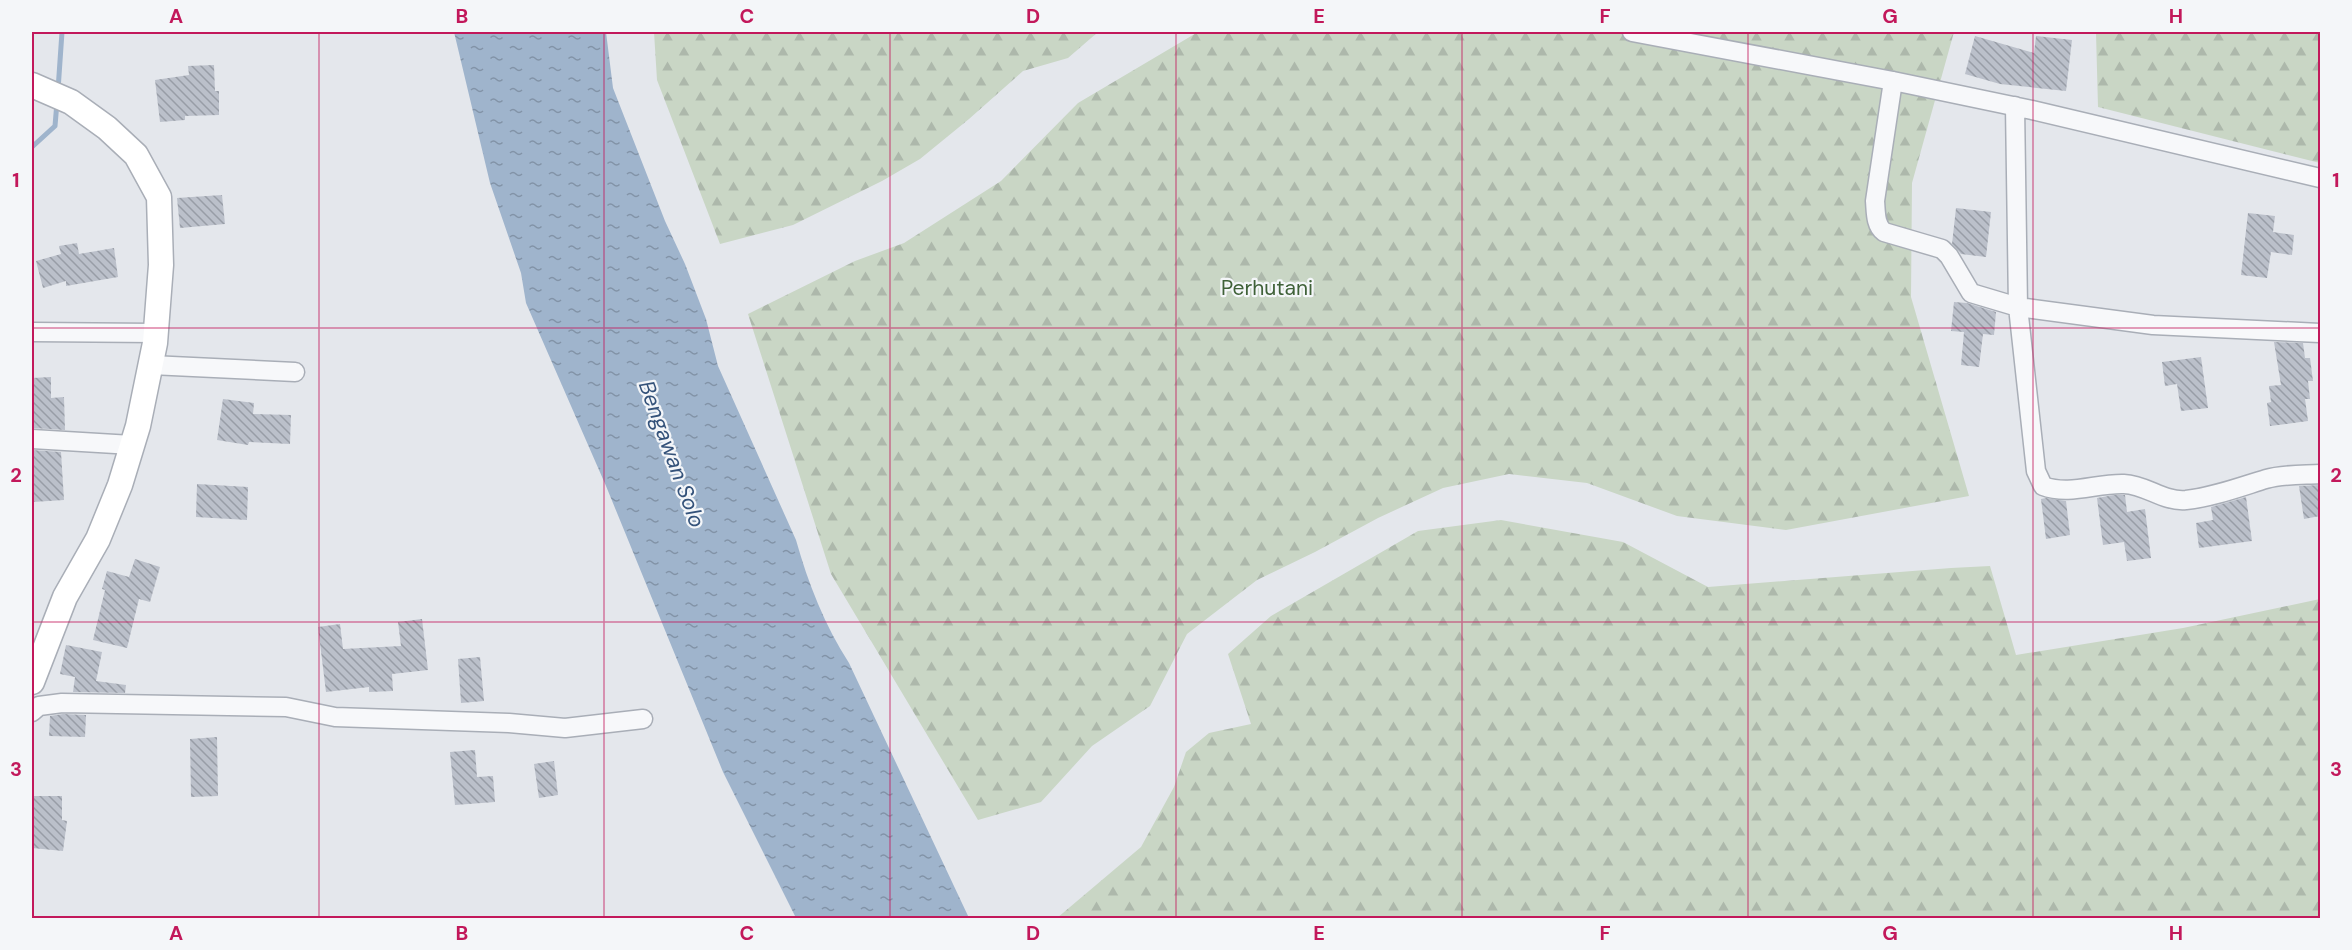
<svg xmlns="http://www.w3.org/2000/svg" width="2352" height="950" font-family="'DM Sans',sans-serif">
<style>
.forest{fill:url(#forest-firs)}
.water{fill:url(#water-ripples)}
.lines{fill:none;stroke-linecap:round;stroke-linejoin:round}
.stream{stroke:#9fb4cc;stroke-width:5}
.building{fill:url(#building-back-hatch)}
.street-casing{stroke:#a9aeb7;stroke-width:21}
.secondary-casing{stroke:#a9aeb7;stroke-width:27}
.street{stroke:#f7f8fa;stroke-width:18}
.secondary{stroke:#fff;stroke-width:24}
.grid{fill:none;stroke:#c2185b;stroke-width:1.5;stroke-opacity:0.55}
.labels{text-anchor:middle;dominant-baseline:central;stroke-width:4.5;stroke-linejoin:round;paint-order:stroke}
.park-label{font-size:21px;fill:#3f6138;stroke:#f4f6f9}
.water-label{font-size:22px;font-style:italic;fill:#34527a;stroke:#f4f6f9}
.neatline{fill:none;stroke:#c2185b;stroke-width:2}
.grid-label{font-size:20px;text-anchor:middle;font-weight:bold;fill:#c2185b}
</style>
<defs>
<pattern id="forest-firs" width="22" height="20" patternUnits="userSpaceOnUse" patternTransform="scale(1.5)"><rect width="22" height="20" fill="#c9d6c5"/><path d="M5 1l3.5 6h-7zM16 11l3.5 6h-7z" fill="#adb8ab"/></pattern>
<pattern id="water-ripples" width="26" height="14" patternUnits="userSpaceOnUse" patternTransform="scale(1.5)"><rect width="26" height="14" fill="#9fb4cc"/><path d="M2 4q2-2 4 0t4 0M15 11q2-2 4 0t4 0" fill="none" stroke="#8293a7"/></pattern>
<pattern id="building-back-hatch" width="6" height="6" patternUnits="userSpaceOnUse" patternTransform="scale(1.5)"><rect width="6" height="6" fill="#bbc0ca"/><path d="M-1 5l2 2M0 0l6 6M5-1l2 2" fill="none" stroke="#989da6"/></pattern>
</defs>
<rect width="100%" height="100%" fill="#e4e7ec"/>
<path class="forest" d="M654,32h444l-30,26 -45,13 -54,48 -49,40 -38,22 -89,44 -73,19 -63,-164z
M1198,32h756l-42,151 -1,114 58,199 -183,34 -109,-14 -90,-33 -78,-9 -66,14 -65,30 -63,34 -58,28 -70,54 -37,72 -58,40 -51,56 -63,18 -147,-246 -83,-260 107,-53 49,-18 97,-62 77,-78z
M2091,32h229v131l-222,-56 -2,-74z
M1501,520l122,22 85,45 243,-19 39,-2 26,89 167,-27 137,-29v319h-1263l84,-71 33,-60 12,-35 23,-19 42,-9 -23,-70 43,-38 147,-85z"/>
<path class="water" d="M454,32h152l7,56 52,133 20,43 21,55 12,47 78,174c12,43 29,86 53,123l120,255h-173l-73,-146 -117,-286 -80,-183 -5,-30 -31,-90z"/>
<g class="lines">
<path class="stream" d="M58,90l4,-58
M32,147l23,-21 2,-24"/>
</g>
<path class="building" d="M1975,36l59,17 2,-17 36,4 -6,51 -66,-7 -35,-10z
M214,65l1,26h4v24l-34,1v4l-25,2 -5,-42 34,-5 -1,-9z
M222,195l3,29 -45,4 -3,-30z
M1956,208l35,4 -5,45 -25,-3 -9,-10z
M2248,213l27,3 -2,16 21,3 -2,20 -21,-3 -4,26 -26,-3z
M77,243l2,11 35,-6 4,29 -52,9v-5l-23,7 -7,-27 25,-7 -2,-8z
M1954,302l13,1 29,9 -2,23 -11,-1 -4,33 -18,-2 3,-33 -13,-1z
M2274,342l29,1 2,15h5l3,23h-5l2,18h-5l3,22 -38,5 -3,-23 4,-1 -2,-16 12,-1z
M2201,357l7,51 -27,3 -4,-27 -12,2 -3,-24z
M51,377v21l13,-1 1,33 -33,-2v-50z
M223,399l31,4 -1,11 38,1 -1,29 -41,-2 -1,3 -31,-5z
M32,450l29,2 3,48 -31,2z
M197,484l51,3 -1,33 -51,-3z
M2320,485v31l-16,3 -5,-33z
M2114,495h11l2,17 18,-3 6,49 -24,3 -3,-19 -21,3 -6,-47z
M2246,497l6,44 -53,7 -3,-25 17,-3 -2,-13z
M2046,498l20,3 4,34 -24,4 -5,-40z
M135,559l25,8 -10,35 -11,-3 -12,49 -34,-8 12,-50 -3,-1 5,-18 22,6z
M422,619l6,51 -36,4 1,17 -24,1v-5l-43,5 -8,-65 22,-3 3,25 58,-3 -3,-24z
M66,645l36,7 -6,29 30,4 -1,8 -52,-1 2,-15 -15,-3z
M480,657l4,44 -23,2 -3,-44z
M63,714l23,1 -1,22 -36,-1 1,-20z
M217,737l1,59 -27,1 -1,-58z
M475,750l2,27 16,-1 2,26 -40,3 -5,-53z
M554,761l4,34 -19,3 -5,-34z
M32,796h30v24l5,1 -4,30 -31,-3z"/>
<g class="lines">
<defs>
<path id="street" d="M1632,32l261,49 139,29 288,68
M1893,81l-18,120c1,11 0,24 9,31l58,17 7,7 22,37 47,14 135,18 167,8
M2015,106l3,201 18,164 7,15c27,10 53,-3 81,-2 23,1 39,18 62,16 27,-3 54,-13 80,-21 17,-5 37,-4 54,-5
M32,332l124,1
M151,365l144,7
M32,439l100,6
M32,712l7,-6 23,-3 224,4 49,10 174,6 56,5 78,-9"/>
<path id="secondary" d="M32,85l39,17 36,26 29,27 23,42 2,68 -6,78 -17,83 -18,59 -22,54 -33,58 -33,85"/>
</defs>
<use href="#street" class="street-casing"/>
<use href="#secondary" class="secondary-casing"/>
<use href="#street" class="street"/>
<use href="#secondary" class="secondary"/>
</g>
<path class="grid" d="M319,32v886M604,32v886M890,32v886M1176,32v886M1462,32v886M1748,32v886M2033,32v886M32,328h2288M32,622h2288"/>
<g class="labels">
<g class="park-label">
<text x="1267" y="288">Perhutani</text>
</g>
<g class="water-label">
<text transform="translate(672 454) rotate(70)">Bengawan Solo</text>
</g>
</g>
<rect width="2352" height="950" fill="none" stroke="#f4f6f9" stroke-width="66"/>
<rect x="33" y="33" width="2286" height="884" class="neatline"/>
<g class="grid-label">
<text x="176" y="23">A</text>
<text x="462" y="23">B</text>
<text x="747" y="23">C</text>
<text x="1033" y="23">D</text>
<text x="1319" y="23">E</text>
<text x="1605" y="23">F</text>
<text x="1890" y="23">G</text>
<text x="2176" y="23">H</text>
<text x="16" y="187">1</text>
<text x="2336" y="187">1</text>
<text x="16" y="482">2</text>
<text x="2336" y="482">2</text>
<text x="16" y="776">3</text>
<text x="2336" y="776">3</text>
<text x="176" y="940">A</text>
<text x="462" y="940">B</text>
<text x="747" y="940">C</text>
<text x="1033" y="940">D</text>
<text x="1319" y="940">E</text>
<text x="1605" y="940">F</text>
<text x="1890" y="940">G</text>
<text x="2176" y="940">H</text>
</g>
</svg>
